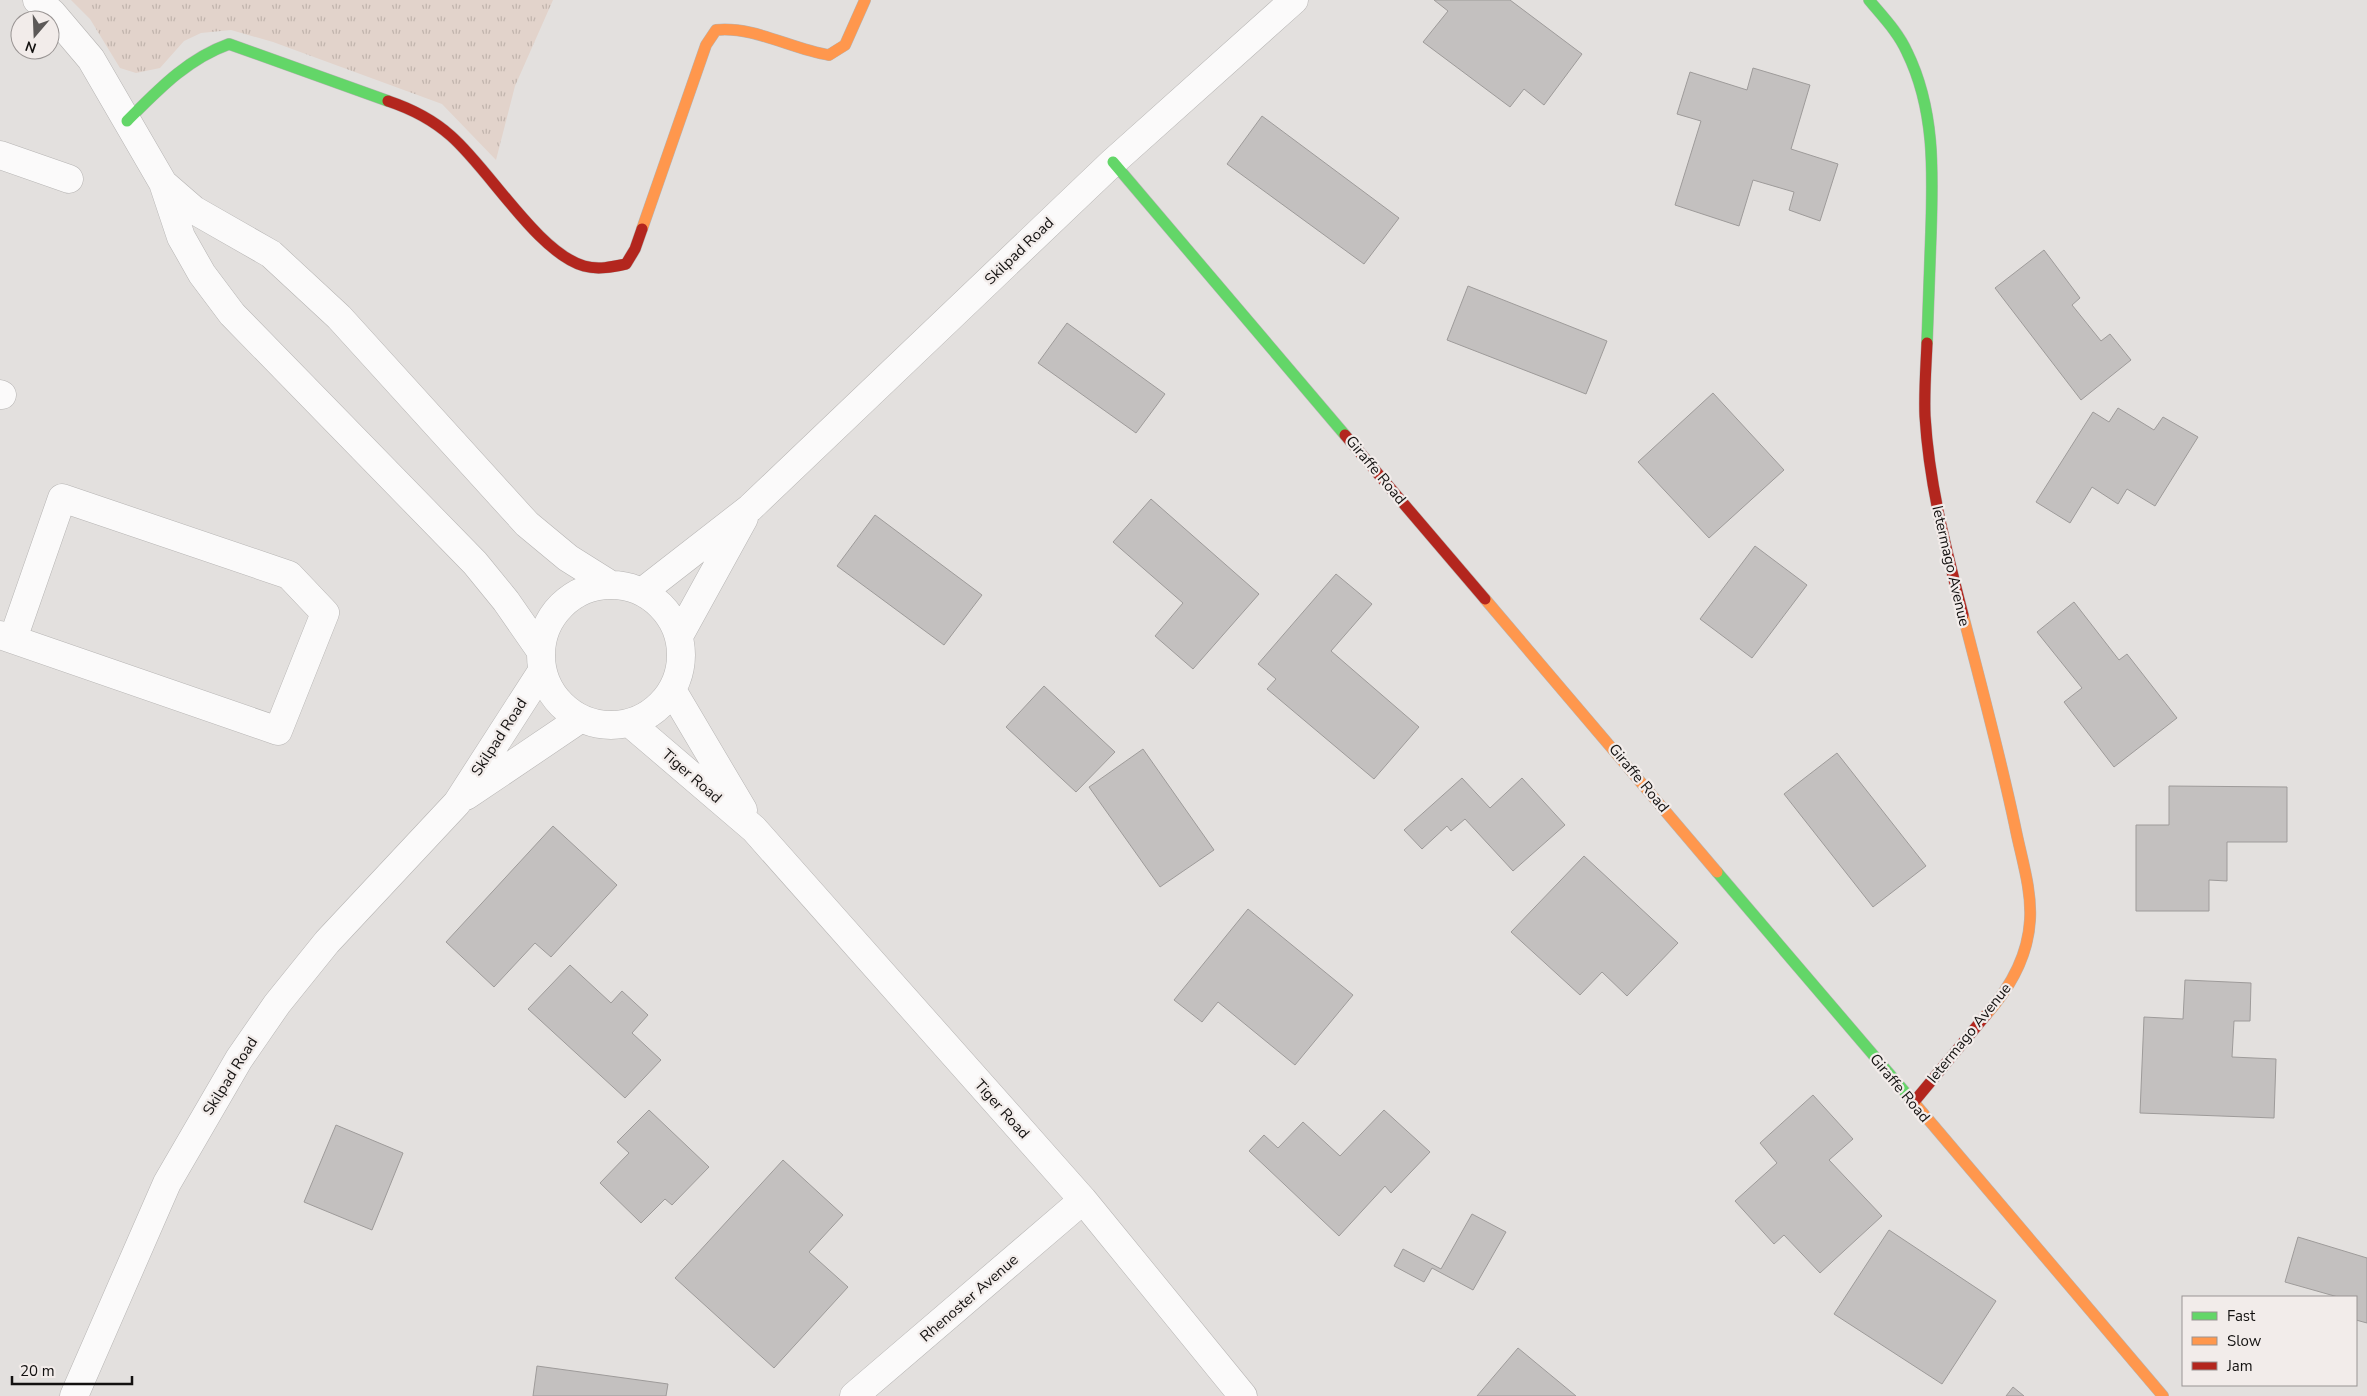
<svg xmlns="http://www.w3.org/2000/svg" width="2367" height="1396" font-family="'Nunito Sans',sans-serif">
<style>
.park{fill:url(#park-tufts)}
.building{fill:#c3c0bf;stroke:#9e9b9a}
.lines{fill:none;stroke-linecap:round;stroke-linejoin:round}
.street-casing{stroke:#b6b4b3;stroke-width:29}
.fast-casing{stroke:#b6b4b3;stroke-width:12}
.slow-casing{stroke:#b6b4b3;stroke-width:12}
.jam-casing{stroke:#b6b4b3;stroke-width:12}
.street{stroke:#fbfafa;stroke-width:28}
.fast{stroke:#63d668;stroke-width:11}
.slow{stroke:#ff974d;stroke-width:11}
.jam{stroke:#b3261e;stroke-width:11}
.labels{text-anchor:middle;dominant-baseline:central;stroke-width:4.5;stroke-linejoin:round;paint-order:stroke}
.street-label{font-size:15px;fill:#131110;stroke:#f2ecea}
</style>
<defs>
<pattern id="park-tufts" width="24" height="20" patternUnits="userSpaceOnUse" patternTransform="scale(1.25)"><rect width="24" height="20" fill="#e2d3cb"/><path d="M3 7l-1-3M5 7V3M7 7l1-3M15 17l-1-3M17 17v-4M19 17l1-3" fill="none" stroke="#c1b4ad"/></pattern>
</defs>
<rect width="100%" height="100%" fill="#e3e0de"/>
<path class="park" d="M71,0h482l-38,86 -19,74 -54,-56 -169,-62 -42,-12 -30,3 -17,8 -24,27 -24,5 -16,-5 -30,-49z"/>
<path class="building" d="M1434,0h76l72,54 -38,51 -20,-16 -14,18 -87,-65 25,-31z
M1753,68l57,17 -19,64 47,15 -18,57 -31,-11 5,-18 -41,-12 -14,46 -64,-21 26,-84 -24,-7 13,-42 57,18z
M1262,116l137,102 -35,46 -137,-100z
M2044,250l36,48 -8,7 29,36 9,-7 21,26 -50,40 -86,-112z
M1468,286l139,55 -21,53 -139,-54z
M1067,323l98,71 -29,39 -98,-70z
M1713,393l71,77 -75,68 -71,-76z
M2118,408l36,22 9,-13 35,20 -43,69 -28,-17 -9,15 -26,-17 -22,36 -34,-21 57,-90 16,10z
M1151,499l108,95 -66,75 -38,-33 28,-33 -70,-61z
M875,515l107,80 -38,50 -107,-79z
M1755,546l52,39 -55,73 -52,-39z
M1336,574l36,30 -41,47 88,76 -45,52 -107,-90 9,-10 -18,-15z
M2074,602l45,58 8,-6 50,64 -63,49 -50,-65 18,-14 -45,-56z
M1044,686l71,66 -39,40 -70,-65z
M1143,749l71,101 -54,37 -71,-100z
M1837,753l89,113 -53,41 -89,-113z
M1462,778l28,30 32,-30 43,47 -52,46 -48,-52 -14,12 -4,-5 -25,23 -18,-19z
M2169,786l118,1v55h-60v39l-18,-1v31h-73v-86h33z
M553,826l64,59 -66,72 -16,-14 -41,44 -48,-45z
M1584,856l94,87 -51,53 -25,-24 -22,23 -69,-63z
M1248,909l105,86 -58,70 -77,-63 -16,20 -28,-22z
M570,965l41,38 11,-12 26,24 -16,18 29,27 -36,38 -97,-89z
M2185,980l66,3 -1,38h-16l-2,36 44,2 -2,59 -134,-5 4,-96 39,2z
M1813,1095l40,44 -24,21 53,56 -62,57 -36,-38 -10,9 -39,-43 42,-38 -17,-20z
M649,1110l60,57 -37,38 -7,-6 -24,24 -41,-40 29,-30 -12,-11z
M1384,1110l46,42 -39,41 -6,-7 -46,50 -90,-85 15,-16 14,13 25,-26 37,34z
M336,1125l67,28 -31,77 -68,-28z
M783,1160l60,55 -34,37 39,35 -74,81 -99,-90z
M1472,1214l34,18 -33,58 -41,-22 -8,14 -30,-16 9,-17 38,20z
M1889,1230l107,71 -54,83 -108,-70z
M2298,1237l69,21v65l-11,-3v-23h-18l-53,-15z
M1518,1348l58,48h-99z
M537,1366l131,18 -2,12h-133z
M2013,1387l11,9h-18z"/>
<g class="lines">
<defs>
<path id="street" d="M37,0l15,13 39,46 72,124 18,54 21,37 30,40 243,249 31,38 34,49
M0,155l69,24
M164,184l30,26 77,44 68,63 188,207 41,34 43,27
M0,394l2,1
M541 655a70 70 0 1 1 140 0a70 70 0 1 1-140 0Z
M642,592l108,-84 363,-346 181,-162
M0,635l278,96 47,-118 -36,-38 -227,-77 -49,141
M679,636l65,-118
M672,690l71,120
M631,724l123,105 329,371 160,196
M466,796l114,-77
M74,1396l93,-213 72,-124 38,-55 50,-62 130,-139 85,-132
M854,1396l229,-196"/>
<path id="fast" d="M1869,0c14,17 29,32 38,52 28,57 26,119 24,180 -1,37 -3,74 -4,111
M127,121c31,-31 60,-62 102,-77l159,57
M1113,162l232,273
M1717,872l199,233"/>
<path id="slow" d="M642,229l64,-184 10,-15c38,-4 75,19 113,25l16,-10 20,-45
M1485,599l232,273
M1963,615c18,70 37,140 52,211 6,31 17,63 15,94 -2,36 -21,69 -44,95
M1916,1105l247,291"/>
<path id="jam" d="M388,101c24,8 44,18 63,35 38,33 87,117 133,130 14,4 28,1 42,-2l9,-15 7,-20
M1927,343c-1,24 -3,49 -2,73 4,68 21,133 38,199
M1345,435l140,164
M1913,1103l73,-88"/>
</defs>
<use href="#street" class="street-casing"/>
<use href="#fast" class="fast-casing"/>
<use href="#slow" class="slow-casing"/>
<use href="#jam" class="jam-casing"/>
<use href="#street" class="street"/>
<use href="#fast" class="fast"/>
<use href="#slow" class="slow"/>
<use href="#jam" class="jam"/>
</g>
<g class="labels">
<g class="street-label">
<text transform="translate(1019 251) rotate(-44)">Skilpad Road</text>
<text transform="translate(1376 470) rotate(50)">Giraffe Road</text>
<text transform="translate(1951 566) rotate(77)">Ietermago Avenue</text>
<text transform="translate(499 737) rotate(-57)">Skilpad Road</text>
<text transform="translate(692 776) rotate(41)">Tiger Road</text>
<text transform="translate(1639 778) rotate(50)">Giraffe Road</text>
<text transform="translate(1969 1033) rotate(-51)">Ietermago Avenue</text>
<text transform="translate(230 1076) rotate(-58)">Skilpad Road</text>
<text transform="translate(1900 1088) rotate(50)">Giraffe Road</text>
<text transform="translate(1002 1109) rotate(48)">Tiger Road</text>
<text transform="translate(969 1298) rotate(-41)">Rhenoster Avenue</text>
</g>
</g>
<rect x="2182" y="1296" width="175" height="90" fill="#f2ecea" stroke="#999493"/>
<rect x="2192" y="1312" width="25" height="8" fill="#63d668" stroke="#999493"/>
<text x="2227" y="1321" font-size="15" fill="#131110">Fast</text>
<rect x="2192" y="1337" width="25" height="8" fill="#ff974d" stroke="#999493"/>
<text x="2227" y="1346" font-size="15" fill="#131110">Slow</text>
<rect x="2192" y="1362" width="25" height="8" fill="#b3261e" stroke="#999493"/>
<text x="2227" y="1371" font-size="15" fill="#131110">Jam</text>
<g transform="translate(35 35) rotate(199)"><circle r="24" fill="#f2ecea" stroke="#999493"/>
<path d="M0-4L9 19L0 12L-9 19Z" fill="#5c5958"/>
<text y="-8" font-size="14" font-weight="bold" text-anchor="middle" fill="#131110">N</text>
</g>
<path d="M12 1376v8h120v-8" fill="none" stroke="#131110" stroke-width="2.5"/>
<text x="20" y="1376" font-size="15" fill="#131110" stroke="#f2ecea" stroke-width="4" paint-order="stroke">20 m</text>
</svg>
